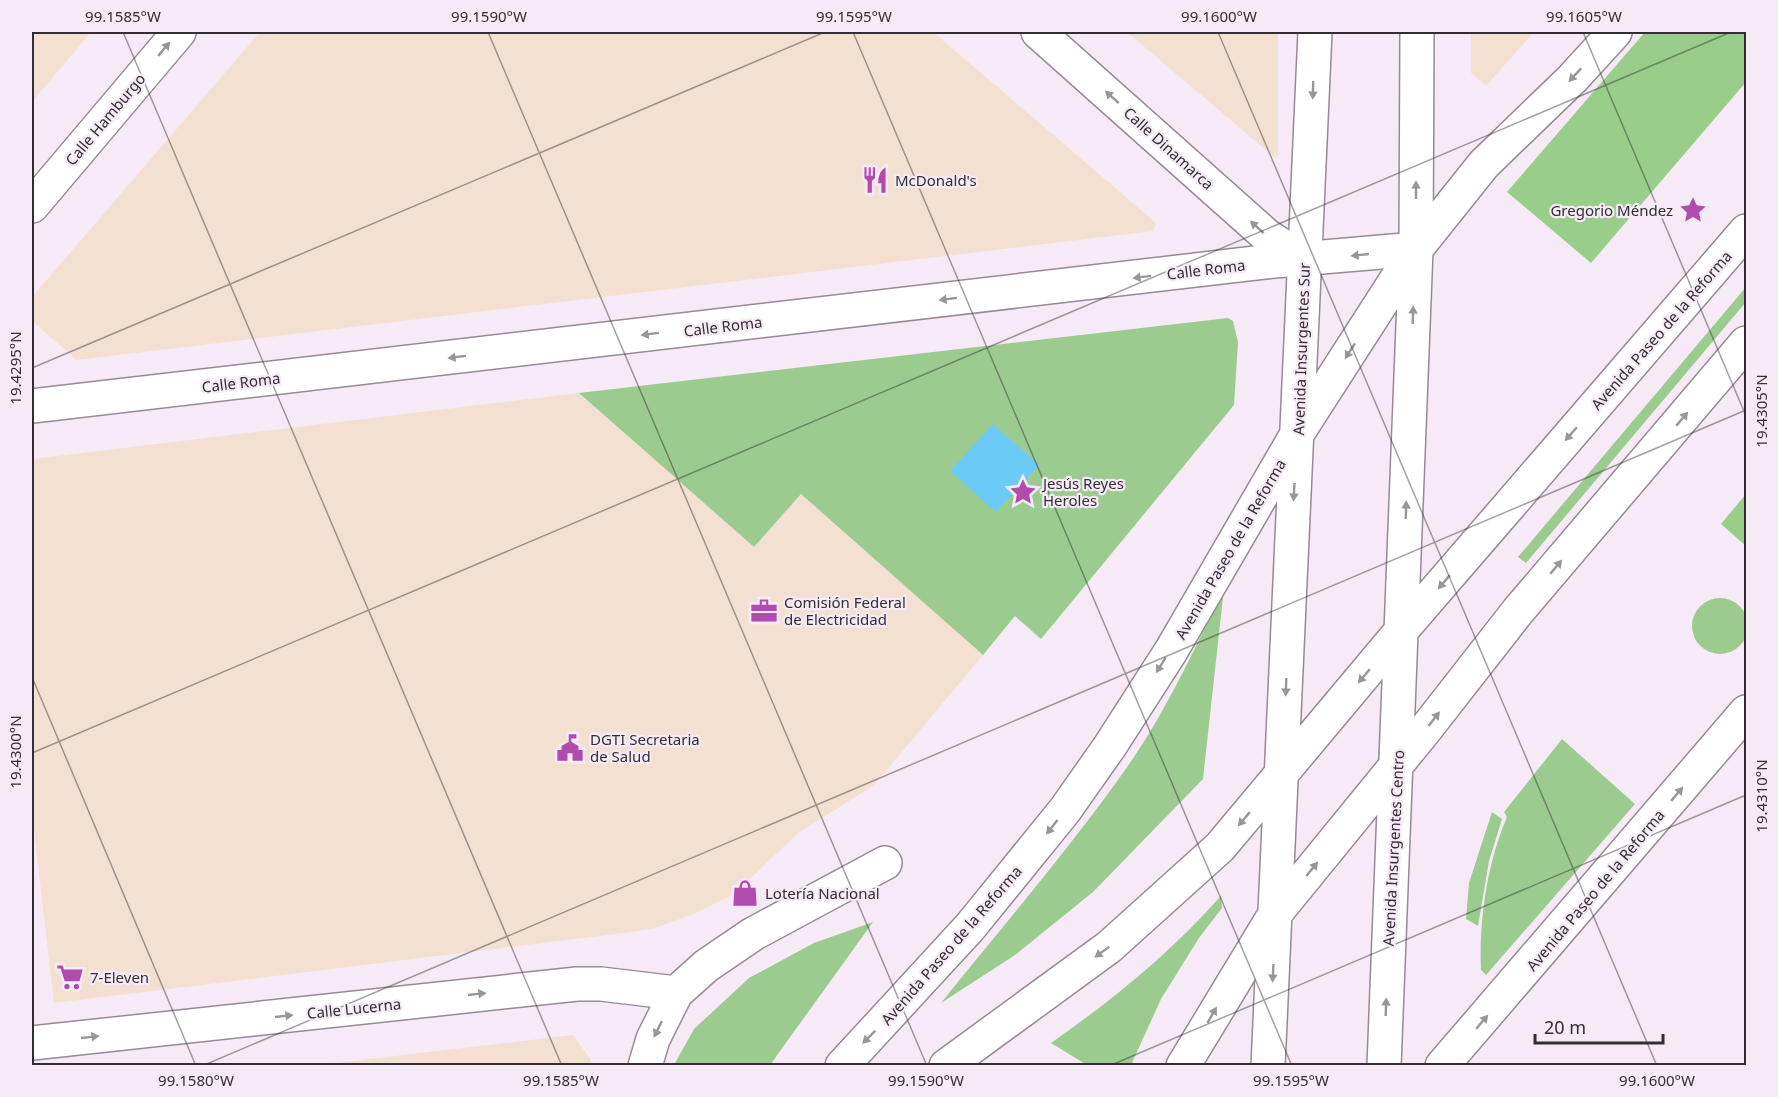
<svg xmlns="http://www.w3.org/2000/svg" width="1778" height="1097" font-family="'Noto Sans',sans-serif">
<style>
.commercial{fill:#f4e0d1}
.green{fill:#9ccb90}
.forest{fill:#98ce8a}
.water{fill:#6ccaf7}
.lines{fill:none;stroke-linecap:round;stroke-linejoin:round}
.street-casing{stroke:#958a95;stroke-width:36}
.secondary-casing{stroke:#958a95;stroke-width:36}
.street{stroke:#fff;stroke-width:33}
.secondary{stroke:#fff;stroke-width:33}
.oneway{fill:#999699}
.ticks{fill:none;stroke:#332e33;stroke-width:1.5;stroke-opacity:0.45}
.labels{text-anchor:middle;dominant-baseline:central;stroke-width:4.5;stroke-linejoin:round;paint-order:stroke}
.street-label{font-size:15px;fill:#332e33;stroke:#f5eaf6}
.poi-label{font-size:15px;fill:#332e33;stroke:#f5eaf6;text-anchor:start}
.neatline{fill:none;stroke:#332e33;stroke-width:2}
.ticks-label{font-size:15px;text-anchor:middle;fill:#332e33}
</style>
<rect width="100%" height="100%" fill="#f5eaf6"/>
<path class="commercial" d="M32,32h59l-59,70z
M260,32h673l223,191 -3,8 -1076,129 -45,-39v-24z
M1127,32h151v123l-4,2z
M1471,32h63l-48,54 -15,-13z
M579,393l175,154 47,-53 182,161 -109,130 -77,49 -63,60 -38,19 -41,15 -31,5 -570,70 -22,-190v-354z
M573,1035l18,25 -2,5h-271z"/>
<path class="green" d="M1746,287v15l-220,261 -8,-6z
M1228,318l5,3 5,21 -4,63 -193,234 -26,-23 -32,39 -182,-161 -47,53 -175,-154z
M1224,588l-21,191 -110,113 -78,63 -74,48c64,-80 132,-158 191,-243 36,-53 64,-114 92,-172z
M1692 626a28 28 0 1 1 56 0a28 28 0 1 1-56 0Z
M1562,739l73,65 -149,171 -5,-5c-2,-51 6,-106 26,-153l-3,-5z
M1492,812l10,7 -13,42 -11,65 -12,-7 3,-36z
M1221,896l1,12 -23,30 -38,61 -30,66h-44l-36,-22c63,-44 119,-90 170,-147z
M873,922l-103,143h-96l20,-36 55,-51 65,-35z"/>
<path class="forest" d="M1645,32h101v50l-155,181 -84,-71z
M1746,494v52l-25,-22z"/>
<path class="water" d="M993,424l46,41 -43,47 -46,-41z"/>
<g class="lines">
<defs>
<path id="street" d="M1038,32l229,204 38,24
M32,206l147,-174
M32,406l1232,-144 152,-13
M32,1043l545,-59h24l75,9
M645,1066l8,-27 23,-46 30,-27 47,-32 132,-71"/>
<path id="secondary" d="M842,1066l128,-139 95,-117 45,-64 61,-95 126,-217 119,-185 68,-85 89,-86 42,-46
M946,1066l163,-119 111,-100 181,-216 345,-400
M1183,1066l92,-152 150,-184 93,-119 228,-268
M1268,1066l47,-1034
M1384,1066l32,-817 1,-217
M1442,1066l304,-354"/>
</defs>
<use href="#street" class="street-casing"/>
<use href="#secondary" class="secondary-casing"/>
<use href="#street" class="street"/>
<use href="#secondary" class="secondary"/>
</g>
<defs><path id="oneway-solid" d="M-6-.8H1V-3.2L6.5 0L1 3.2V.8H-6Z" transform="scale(1.5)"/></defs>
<g class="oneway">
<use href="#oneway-solid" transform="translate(164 49) rotate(-50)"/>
<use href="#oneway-solid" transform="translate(1575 75) rotate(133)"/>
<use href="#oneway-solid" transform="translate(1313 90) rotate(92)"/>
<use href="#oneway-solid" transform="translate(1112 97) rotate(-138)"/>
<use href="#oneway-solid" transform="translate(1416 190) rotate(-90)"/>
<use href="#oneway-solid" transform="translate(1257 227) rotate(-138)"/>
<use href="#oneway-solid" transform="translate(1360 255) rotate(174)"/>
<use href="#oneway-solid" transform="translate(1142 277) rotate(173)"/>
<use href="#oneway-solid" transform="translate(948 299) rotate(173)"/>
<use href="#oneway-solid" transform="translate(1413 315) rotate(-88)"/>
<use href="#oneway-solid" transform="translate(650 334) rotate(173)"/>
<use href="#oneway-solid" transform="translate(1350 351) rotate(123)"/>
<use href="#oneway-solid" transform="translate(457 357) rotate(173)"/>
<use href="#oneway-solid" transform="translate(1682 419) rotate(-50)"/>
<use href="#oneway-solid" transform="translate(1571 434) rotate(131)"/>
<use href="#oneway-solid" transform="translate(1294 492) rotate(93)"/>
<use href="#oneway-solid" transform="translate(1406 510) rotate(-88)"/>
<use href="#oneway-solid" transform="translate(1556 567) rotate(-50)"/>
<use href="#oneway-solid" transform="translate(1444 582) rotate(130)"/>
<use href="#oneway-solid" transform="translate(1161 665) rotate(122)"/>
<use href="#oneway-solid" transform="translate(1364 676) rotate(130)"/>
<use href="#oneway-solid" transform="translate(1286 687) rotate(92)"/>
<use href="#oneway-solid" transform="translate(1434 719) rotate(-52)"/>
<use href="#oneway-solid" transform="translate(1677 794) rotate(-50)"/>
<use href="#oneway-solid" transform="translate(1244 819) rotate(130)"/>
<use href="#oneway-solid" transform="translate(1052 827) rotate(128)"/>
<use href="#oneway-solid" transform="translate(1312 869) rotate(-51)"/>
<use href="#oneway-solid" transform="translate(1102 952) rotate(144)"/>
<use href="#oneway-solid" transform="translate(1273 973) rotate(93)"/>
<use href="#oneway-solid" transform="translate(477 994) rotate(-6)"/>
<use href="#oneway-solid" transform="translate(1386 1007) rotate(-88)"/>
<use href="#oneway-solid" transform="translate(1212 1015) rotate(-60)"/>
<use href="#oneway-solid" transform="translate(284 1016) rotate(-6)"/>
<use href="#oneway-solid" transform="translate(1482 1022) rotate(-50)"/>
<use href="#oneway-solid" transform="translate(658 1029) rotate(116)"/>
<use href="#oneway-solid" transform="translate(90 1037) rotate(-6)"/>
<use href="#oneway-solid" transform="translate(869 1037) rotate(135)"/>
</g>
<path class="ticks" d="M123,32l439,1034M488,32l439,1034M853,32l439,1034M1218,32l439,1034M1583,32l163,384M32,368l793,-336M32,677l164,389M32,753l1699,-721M202,1066l1544,-656M1109,1066l637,-271"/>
<defs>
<symbol id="restaurant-bare" viewBox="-9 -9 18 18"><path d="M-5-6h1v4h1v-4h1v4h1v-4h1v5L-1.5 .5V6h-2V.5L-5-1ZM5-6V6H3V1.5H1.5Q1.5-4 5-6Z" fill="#b24bae" stroke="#f5eaf6" stroke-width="2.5" paint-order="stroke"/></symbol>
<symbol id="sight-bare" viewBox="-9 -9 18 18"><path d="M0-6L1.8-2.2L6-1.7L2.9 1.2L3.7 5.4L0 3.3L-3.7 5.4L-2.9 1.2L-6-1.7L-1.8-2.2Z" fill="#b24bae" stroke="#f5eaf6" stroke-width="2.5" paint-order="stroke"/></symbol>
<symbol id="office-bare" viewBox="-9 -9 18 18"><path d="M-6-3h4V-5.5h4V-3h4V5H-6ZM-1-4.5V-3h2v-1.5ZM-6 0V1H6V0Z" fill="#b24bae" stroke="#f5eaf6" stroke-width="2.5" paint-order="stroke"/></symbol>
<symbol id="civic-bare" viewBox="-9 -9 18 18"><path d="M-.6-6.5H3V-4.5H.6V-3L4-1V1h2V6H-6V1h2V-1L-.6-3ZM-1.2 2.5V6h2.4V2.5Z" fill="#b24bae" stroke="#f5eaf6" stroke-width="2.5" paint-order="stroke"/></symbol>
<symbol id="shop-bare" viewBox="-9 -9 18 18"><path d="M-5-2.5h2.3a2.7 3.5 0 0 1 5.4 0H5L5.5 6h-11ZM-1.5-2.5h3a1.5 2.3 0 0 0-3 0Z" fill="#b24bae" stroke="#f5eaf6" stroke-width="2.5" paint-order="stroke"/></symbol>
<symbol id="supermarket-bare" viewBox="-9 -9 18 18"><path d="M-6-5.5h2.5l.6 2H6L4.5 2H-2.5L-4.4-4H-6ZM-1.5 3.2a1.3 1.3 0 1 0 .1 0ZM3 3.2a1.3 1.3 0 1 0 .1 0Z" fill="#b24bae" stroke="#f5eaf6" stroke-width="2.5" paint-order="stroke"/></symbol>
</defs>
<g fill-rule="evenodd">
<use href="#restaurant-bare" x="856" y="161" width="38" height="38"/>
<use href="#sight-bare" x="1674" y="191" width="38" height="38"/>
<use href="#sight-bare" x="1004" y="473" width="38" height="38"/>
<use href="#office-bare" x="745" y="592" width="38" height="38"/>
<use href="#civic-bare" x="551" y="729" width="38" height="38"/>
<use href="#shop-bare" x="726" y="874" width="38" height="38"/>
<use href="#supermarket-bare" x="51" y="958" width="38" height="38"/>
</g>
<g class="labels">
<g class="street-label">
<text transform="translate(105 119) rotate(-50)">Calle Hamburgo</text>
<text transform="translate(1169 148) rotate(42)">Calle Dinamarca</text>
<text transform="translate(1206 269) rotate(-7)">Calle Roma</text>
<text transform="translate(723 326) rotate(-7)">Calle Roma</text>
<text transform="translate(1661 330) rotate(-49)">Avenida Paseo de la Reforma</text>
<text transform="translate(1301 349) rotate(-88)">Avenida Insurgentes Sur</text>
<text transform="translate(241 382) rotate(-7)">Calle Roma</text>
<text transform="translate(1230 549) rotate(-60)">Avenida Paseo de la Reforma</text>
<text transform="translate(1393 848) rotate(-87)">Avenida Insurgentes Centro</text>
<text transform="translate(1595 890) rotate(-50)">Avenida Paseo de la Reforma</text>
<text transform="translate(951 945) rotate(-49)">Avenida Paseo de la Reforma</text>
<text transform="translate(354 1008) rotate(-6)">Calle Lucerna</text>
</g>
<g class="poi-label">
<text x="895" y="180">McDonald's</text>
<text x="1673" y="210" text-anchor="end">Gregorio Méndez</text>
<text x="1043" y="483">Jesús Reyes<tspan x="1043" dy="17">Heroles</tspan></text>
<text x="784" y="602">Comisión Federal<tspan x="784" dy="17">de Electricidad</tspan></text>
<text x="590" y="739">DGTI Secretaria<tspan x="590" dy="17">de Salud</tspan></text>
<text x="765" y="893">Lotería Nacional</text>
<text x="90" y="977">7-Eleven</text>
</g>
</g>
<rect width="1778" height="1097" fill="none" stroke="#f5eaf6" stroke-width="66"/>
<path d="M1535 1034v9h128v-9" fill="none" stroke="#332e33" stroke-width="3"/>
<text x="1544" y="1034" font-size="18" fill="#332e33" stroke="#f5eaf6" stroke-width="4.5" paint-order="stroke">20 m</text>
<rect x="33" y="33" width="1712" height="1031" class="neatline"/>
<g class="ticks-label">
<text x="123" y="22">99.1585°W</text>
<text x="489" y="22">99.1590°W</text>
<text x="854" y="22">99.1595°W</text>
<text x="1219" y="22">99.1600°W</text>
<text x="1584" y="22">99.1605°W</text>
<text transform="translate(16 368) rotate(-90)" y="5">19.4295°N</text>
<text transform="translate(1762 411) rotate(-90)" y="5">19.4305°N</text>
<text transform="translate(16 752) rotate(-90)" y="5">19.4300°N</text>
<text transform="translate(1762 796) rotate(-90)" y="5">19.4310°N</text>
<text x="196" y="1086">99.1580°W</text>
<text x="561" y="1086">99.1585°W</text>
<text x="926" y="1086">99.1590°W</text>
<text x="1291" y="1086">99.1595°W</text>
<text x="1657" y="1086">99.1600°W</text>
</g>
</svg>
